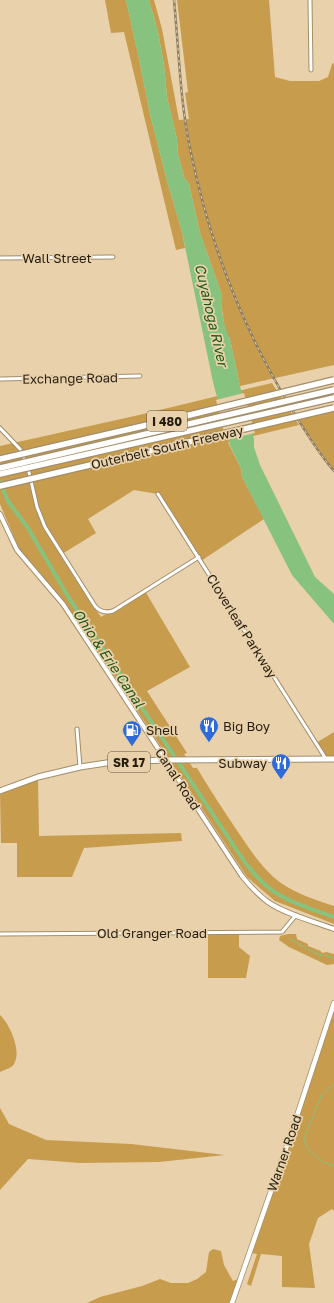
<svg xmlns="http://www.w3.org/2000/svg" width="334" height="1303" font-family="'Golos Text',sans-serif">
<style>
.green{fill:#c79c4d}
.water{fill:#87c27e}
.pier{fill:#e8d1ab}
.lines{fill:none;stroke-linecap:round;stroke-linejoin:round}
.stream{stroke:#87c27e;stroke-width:1}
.canal{stroke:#87c27e;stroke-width:4}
.minor-casing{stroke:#a28e6a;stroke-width:5}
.tertiary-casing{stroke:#a28e6a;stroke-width:6}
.secondary-casing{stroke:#a28e6a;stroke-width:6}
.primary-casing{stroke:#a28e6a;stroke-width:7}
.minor{stroke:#fff;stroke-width:3}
.tertiary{stroke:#fff;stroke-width:4}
.secondary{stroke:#fff;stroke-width:4.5}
.primary{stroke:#fff;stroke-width:5}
.rail-casing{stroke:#8d7d61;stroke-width:2.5}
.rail{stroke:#e8d1ab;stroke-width:1;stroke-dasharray:3;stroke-linecap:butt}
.motorway-bridge-casing{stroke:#a28e6a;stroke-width:8;stroke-linecap:butt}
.motorway-bridge{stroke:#fff;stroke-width:5.5}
.labels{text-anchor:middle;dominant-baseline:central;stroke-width:3.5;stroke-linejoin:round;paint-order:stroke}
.shield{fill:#e8d1ab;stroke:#60533d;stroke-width:1}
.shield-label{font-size:12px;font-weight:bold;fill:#251d0e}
.street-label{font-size:13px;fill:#251d0e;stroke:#e8d1ab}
.poi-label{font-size:13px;fill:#251d0e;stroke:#e8d1ab;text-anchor:start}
.water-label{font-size:14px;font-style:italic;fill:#205917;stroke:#e8d1ab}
</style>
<rect width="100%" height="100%" fill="#e8d1ab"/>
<path class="green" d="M105,0h21l13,59 11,55 17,67 15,51 3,16 -9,2 -52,-218 -13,1z
M149,0h5l8,29 17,91 10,-1 -4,-26 3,-1 -11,-92h92l6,77 15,4h29l9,-4 4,-13 2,-1v302l-94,21 -10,-47 -5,-9 -4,-28 1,-7 -22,-62 -11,-49 -5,-7 -6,-23 -1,-15 -4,-17 -6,-25 -3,-32 -6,-33z
M272,383l27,42 -71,17 13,27 1,8 22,42 -63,42 -43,-67 -24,-4 -46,29 8,14 -34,21 -7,-8 46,71 44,-26 45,76 -43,24 40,62 -3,1 9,14h4c13,22 27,43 41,64 13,19 25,38 43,51 16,11 35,17 53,23v18l-59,-23 -28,-24 -159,-241 -29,-41 -36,-37 -23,-54v-58l139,-31z
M334,408v63l-38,-55z
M334,732v27h-8l-10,-16z
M38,777l1,59 142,-3 1,8 -98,7 -12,29h-55v-34h-16l-1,-52z
M208,932h31v15l11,9 -4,22h-38z
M288,934h8l1,5 11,5v2l13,5v1l2,1 3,-1 8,2v10l-7,1 -38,-18 -10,-7 1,-4z
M334,1003v208l-2,-2 -14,9 -9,26 6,44 -33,-1v-31l-21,-2 -10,32 -4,-2 10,-30 -7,-1z
M0,1015c9,8 21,34 15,47 -2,6 -9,7 -15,10z
M0,1108l9,16 37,16 85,4 94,11 -66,7 -79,1 -52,-4 -28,31z
M213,1249l8,2 3,14 9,16 8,-3 -9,25h-145l13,-6 42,-11 18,-7 11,4h17l9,-4 9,-7 3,-20z"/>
<path class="water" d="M126,0h23l9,32 6,33 3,32 6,25 4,17 1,15 6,23 5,7 11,49 22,62c-2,15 2,31 8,44l15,70 9,30v8l6,18 55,112 19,17v30l-42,-49 -50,-98 -1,-8 -11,-24 -17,-63 -31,-150 -15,-51 -17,-67 -11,-55z"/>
<path class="pier" d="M244,393l11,40 -29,7 -10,-40z"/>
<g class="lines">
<path class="stream" d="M290,939l25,14 19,5
M334,1084l-13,12 -16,40v7l3,7 15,12 8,3h3"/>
<path class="canal" d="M0,482l8,19 20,27 41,70 177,266c8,9 16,20 27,27 18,12 41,19 61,26"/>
<defs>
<path id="minor" d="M310,0l1,70
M0,258l113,-1
M0,379l140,-3
M0,428l20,21 6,14
M28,468l9,39 8,20 50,79c5,6 11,7 18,5l86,-54
M158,494l168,265
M77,729l3,38
M0,934l282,-2 14,-17"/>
<path id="tertiary" d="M0,514l17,36 46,54 179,272c8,10 16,19 26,26 17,12 47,20 66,27"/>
<path id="secondary" d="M232,1303l60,-172 42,-128"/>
<path id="primary" d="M0,791l38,-14 42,-10 33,-5 54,-2 167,-1"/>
</defs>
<use href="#minor" class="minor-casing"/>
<use href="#tertiary" class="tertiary-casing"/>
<use href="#secondary" class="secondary-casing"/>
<use href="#primary" class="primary-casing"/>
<use href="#minor" class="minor"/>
<use href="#tertiary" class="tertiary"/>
<use href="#secondary" class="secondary"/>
<use href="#primary" class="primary"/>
<defs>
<path id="rail" d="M174,0c5,51 6,103 17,153 18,88 51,173 97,250 14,23 28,47 46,68"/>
</defs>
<use href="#rail" class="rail-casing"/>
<use href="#rail" class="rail"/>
<defs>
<path id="motorway-bridge" d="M0,459l169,-39 165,-40
M0,468l334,-78
M0,474l334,-76
M0,486l334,-78"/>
</defs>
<use href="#motorway-bridge" class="motorway-bridge-casing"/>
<use href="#motorway-bridge" class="motorway-bridge"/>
</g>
<defs>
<symbol id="restaurant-pin" viewBox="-11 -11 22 30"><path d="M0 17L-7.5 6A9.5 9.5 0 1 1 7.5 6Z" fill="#2e6bd8" stroke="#e8d1ab"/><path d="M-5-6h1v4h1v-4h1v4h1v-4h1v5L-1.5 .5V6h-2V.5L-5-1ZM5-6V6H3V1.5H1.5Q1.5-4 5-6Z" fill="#fff"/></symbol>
<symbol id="fuel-pin" viewBox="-11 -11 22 30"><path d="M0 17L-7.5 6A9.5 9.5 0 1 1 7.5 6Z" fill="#2e6bd8" stroke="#e8d1ab"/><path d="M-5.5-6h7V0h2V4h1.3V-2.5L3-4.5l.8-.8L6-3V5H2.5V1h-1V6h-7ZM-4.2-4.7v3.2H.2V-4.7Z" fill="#fff"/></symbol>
</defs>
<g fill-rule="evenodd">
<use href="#restaurant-pin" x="198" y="715" width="22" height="30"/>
<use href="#fuel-pin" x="121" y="719" width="22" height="30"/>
<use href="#restaurant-pin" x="270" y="752" width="22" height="30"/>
</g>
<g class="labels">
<g class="shield">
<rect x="147" y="411" width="40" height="20" rx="3"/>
<rect x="108" y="752" width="42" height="20" rx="3"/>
</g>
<g class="shield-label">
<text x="167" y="421">I 480</text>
<text x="129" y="762">SR 17</text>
</g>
<g class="street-label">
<text x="57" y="258">Wall Street</text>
<text transform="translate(70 378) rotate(-1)">Exchange Road</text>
<text transform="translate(167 447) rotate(-13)">Outerbelt South Freeway</text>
<text transform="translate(242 626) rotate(58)">Cloverleaf Parkway</text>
<text transform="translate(178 779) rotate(57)">Canal Road</text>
<text x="152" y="933">Old Granger Road</text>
<text transform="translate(284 1153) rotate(-71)">Warner Road</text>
</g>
<g class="poi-label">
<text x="223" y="726">Big Boy</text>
<text x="146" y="730">Shell</text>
<text x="267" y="763" text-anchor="end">Subway</text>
</g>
<g class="water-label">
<text transform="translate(212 315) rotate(77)">Cuyahoga River</text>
<text transform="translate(109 658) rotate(56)">Ohio &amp; Erie Canal</text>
</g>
</g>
</svg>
